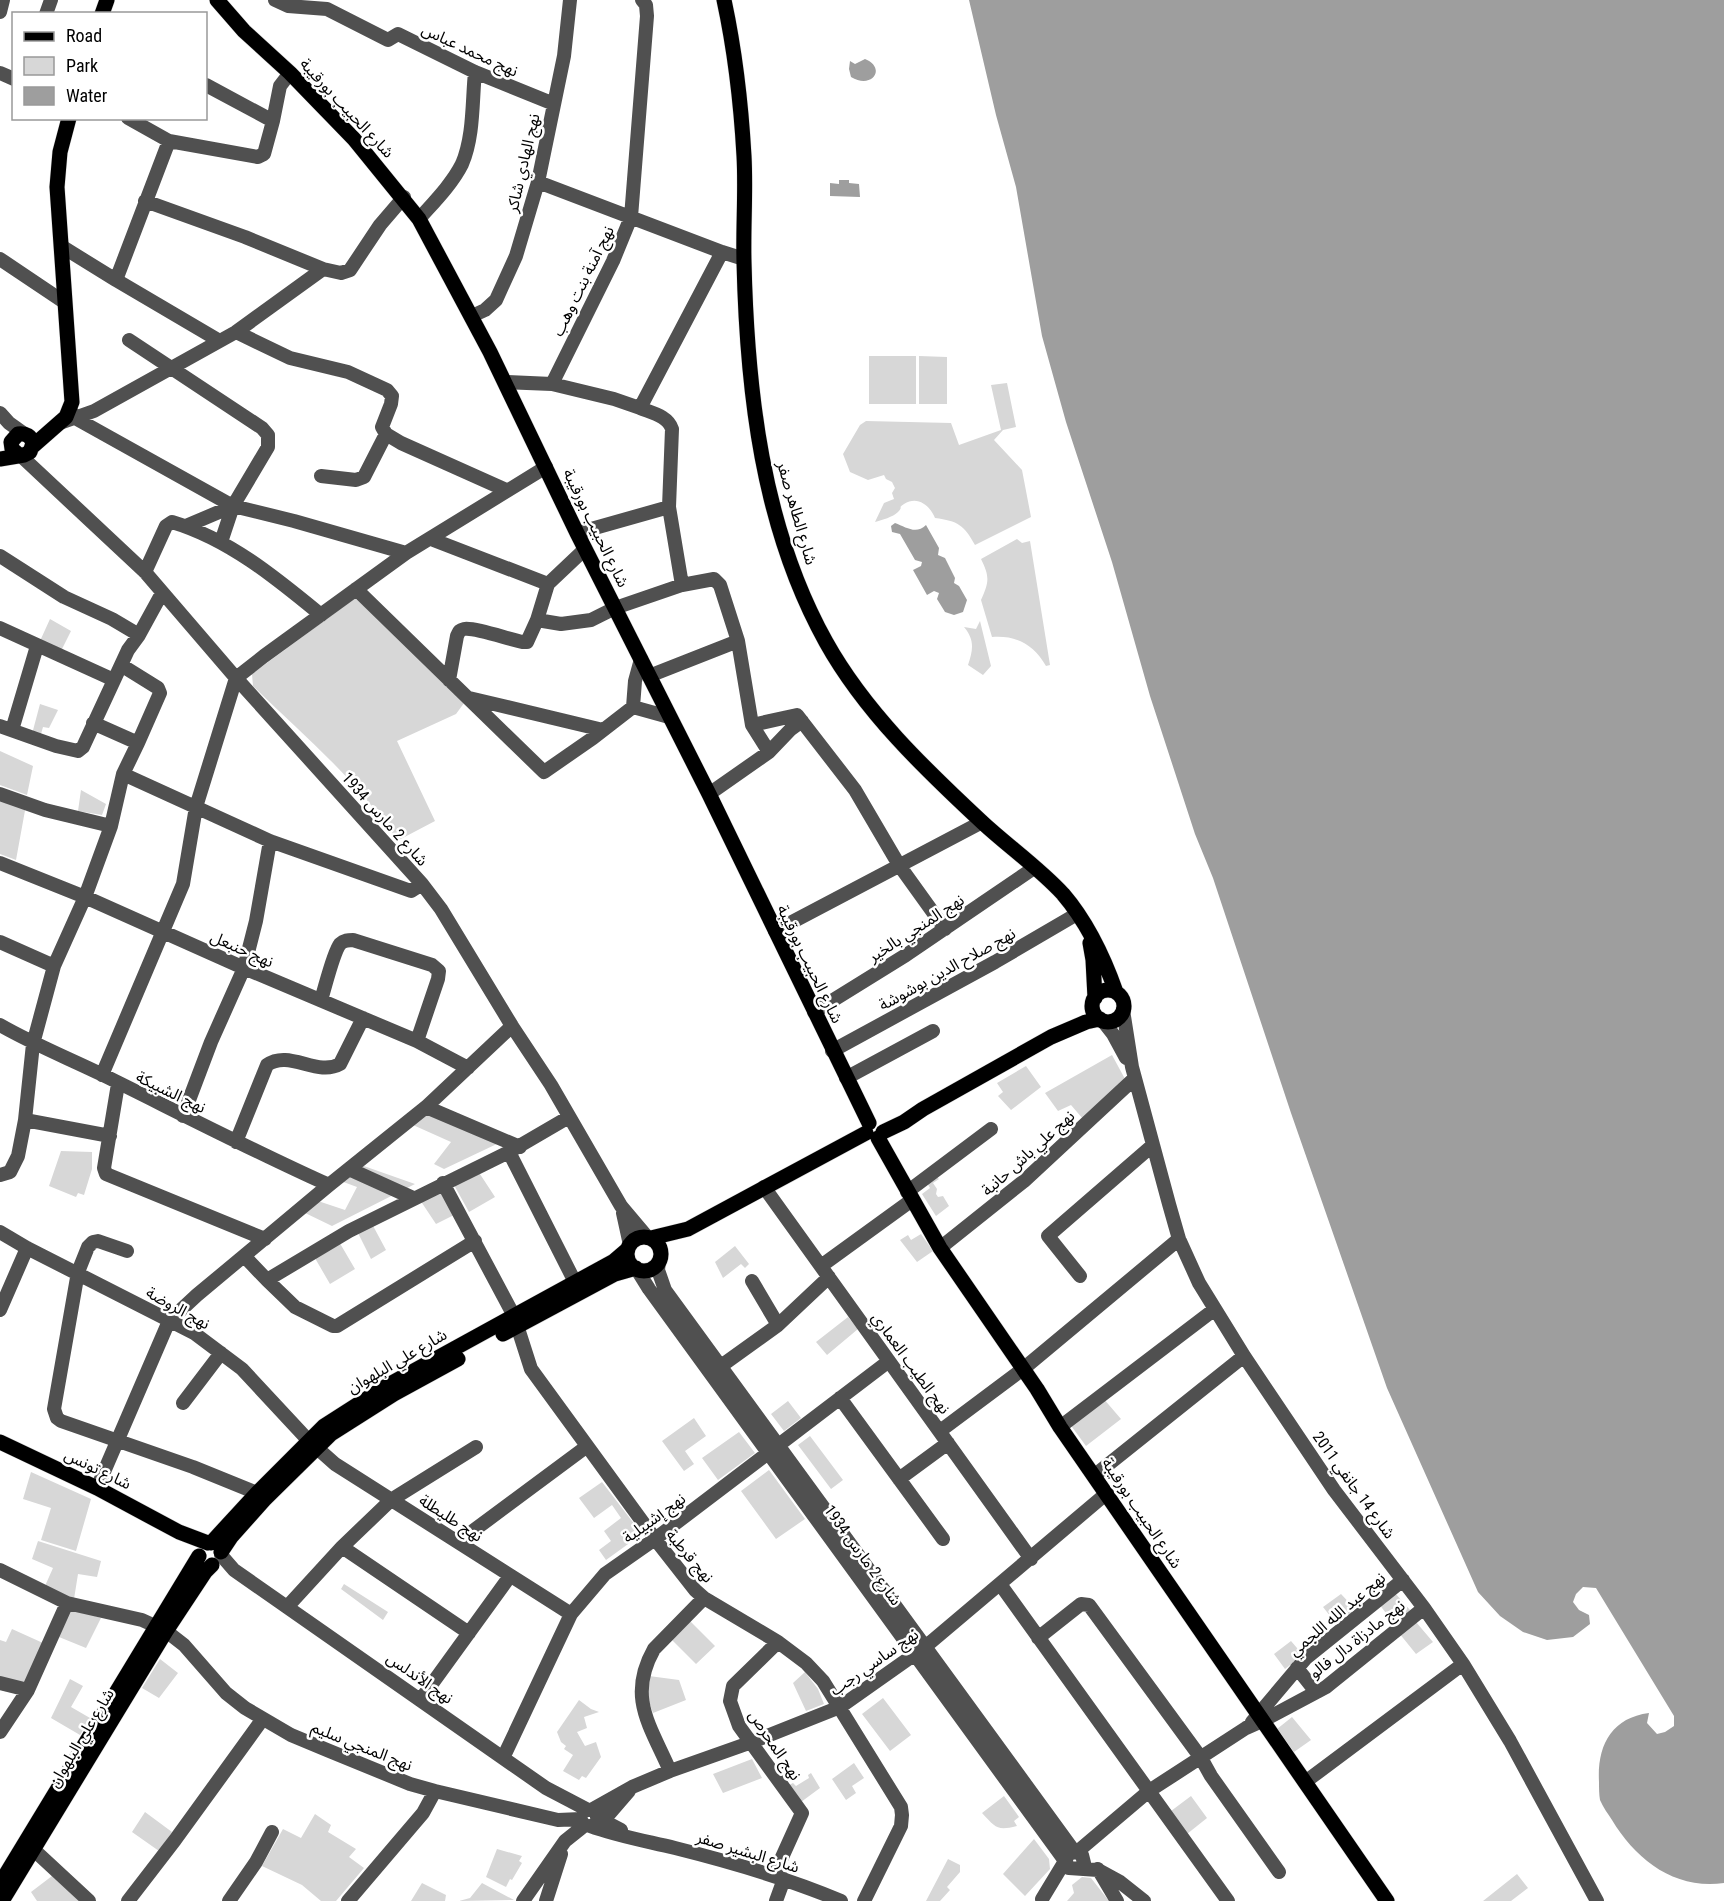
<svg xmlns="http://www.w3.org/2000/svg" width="1724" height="1901" font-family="'Roboto Condensed','Noto Sans Arabic',sans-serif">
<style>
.green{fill:#d7d7d7}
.water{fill:#9e9e9e}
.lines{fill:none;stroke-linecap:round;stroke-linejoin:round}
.major-casing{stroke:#dbdbdb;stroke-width:16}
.minor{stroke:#505050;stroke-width:14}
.major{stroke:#000;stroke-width:15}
.labels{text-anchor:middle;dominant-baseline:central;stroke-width:5;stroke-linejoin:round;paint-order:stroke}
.street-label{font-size:16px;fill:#000;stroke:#fff}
</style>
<rect width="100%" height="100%" fill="#fff"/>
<path class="green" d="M869,356h47v48h-47z
M919,356l28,1v47h-28z
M1007,383l9,44 -13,3 -9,10 28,30 9,47 -56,28c-11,-20 -17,-24 -40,-27 -5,-12 -17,-23 -31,-14 -7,5 0,2 -6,8 -5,5 -16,8 -23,10l9,-19 10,-4 -2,-6 3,-5 -3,-6 -6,-3 -2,-4 -16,5 -18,-8 -7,-18 17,-29 6,-4 85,2 8,22 42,-15 -10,-45z
M1017,539l5,4 8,-2 20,124 -4,1c-12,-21 -29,-31 -54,-29l-11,-37c8,-18 9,-23 0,-41z
M355,598l112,101 -11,15 -59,27 38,80 -38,20c-38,-60 -94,-106 -144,-155l-1,-12z
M50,619l21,12 -10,20 -21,-10z
M980,621l11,45 -8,9 -15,-10c5,-15 7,-25 -4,-38l12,2z
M40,704l18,6 -9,18 -6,-1 -2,7h-9z
M0,751l33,15 -6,29 -27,-10z
M81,790l25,14 -4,11 -24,-4z
M0,796l26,9 -10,55 -16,-6z
M1112,1055l13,24 -42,40 -12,-14 -13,6 -13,-18z
M1026,1066l15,21 -30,23 -13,-14 5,-4 -6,-9z
M430,1110l71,32 -57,27 -10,-5 17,-22 -38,-17z
M61,1151l31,1v17l-8,26 -6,-2 -2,4 -27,-11z
M361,1165l54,19 -83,42 -31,-15 17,-10 27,9 12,-23 -19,-7z
M478,1171l17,26 -26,15 -15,-27z
M936,1176l3,3 -6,4 4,6 -1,5 2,3 5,-1 6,10 -13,10 -14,-22 8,-6 -3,-5z
M439,1187l17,27 -20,10 -18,-27z
M371,1222l15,28 -15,9 -15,-30z
M921,1234l12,17 -16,11 -17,-22 8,-5 3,5z
M338,1240l17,29 -25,15 -18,-31z
M735,1246l14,18 -4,4 -4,-4 -18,14 -8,-16z
M848,1317l10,12 -31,26 -11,-13z
M1103,1398l18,21 -35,27 -14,-19v-4z
M788,1401l13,17 -17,13 -13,-17z
M694,1418l12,18 -21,15 9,13 -10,7 -22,-30z
M739,1432l16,21 -37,27 -16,-22z
M810,1436l33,44 -12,9 -33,-44z
M769,1470l36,49 -29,20 -35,-48z
M31,1472l60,27 -15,52 -35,-11 10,-32 -28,-9z
M602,1482l40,52 -36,26 -7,-10 12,-9 -7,-10 17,-13 -9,-13 -18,13 -15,-20z
M38,1541l63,20 -4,16 -19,-3 -4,25 -29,-13 8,-18 -21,-9z
M344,1584l44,28 -5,8 -42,-31z
M1395,1593l15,17 -15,15 -16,-21z
M1341,1594l16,17 -19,15 -15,-19z
M74,1609l27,9 -15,30 -27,-11 10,-25z
M690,1621l25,25 -19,18 -25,-25z
M1416,1622l17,20 -17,12 -17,-21z
M12,1629l31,14 -17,37 -4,3 -22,-6v-37l6,2z
M1291,1641l12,14 -18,14 -11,-15z
M160,1659l18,14 -19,25 -17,-10z
M805,1672l13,17 6,15 -18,7 -13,-28z
M649,1676l30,4 7,20 -33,13 -9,-25z
M70,1679l13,7 -12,21 19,11 -10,17 -29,-17z
M883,1698l28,37 -21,16 -28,-37z
M579,1700l12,9 8,3 -15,5 3,11 -10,4 8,14 11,-4 5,15 -15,21 -4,-2 -3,4 -16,-9 10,-16 -9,-6 2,-3 -5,-4 -4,-10z
M1292,1717l19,23 -17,12 -17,-23z
M752,1759l10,19 -39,15 -10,-19z
M854,1763l10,15 -12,8 4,7 -10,7 -14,-21z
M811,1773l9,15 -19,14 -12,-17 4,-2 3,3 13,-8 -1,-3z
M1004,1796l15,21 -5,4 3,5c-20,5 -21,2 -35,-13z
M1191,1796l16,22 -20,16 -16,-23z
M145,1812l27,20 -13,19 -27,-19z
M315,1814l16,11 -3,7 28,17 -7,8 15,11 -28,33h-15l-19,-16 -40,-19 21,-37 18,9z
M1034,1839l15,20 1,10 -25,27 -22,-22z
M497,1849l25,7 -3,5 3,2 -10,17 -2,-1 -4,8 -20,-10z
M948,1859l12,6v7l-13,15 3,3 -10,11h-14z
M1517,1874l11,14 -17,13h-28z
M52,1876l28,25h-43l-6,-9z
M1082,1877l9,1 18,23h-42l7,-8 -2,-8z
M422,1883l24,12 -1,6h-34z
M482,1883l32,17 -55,1 11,-3z"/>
<path class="water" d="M969,0h755v1883c-49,7 -88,-23 -112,-63 -4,-6 -9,-13 -12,-20 -1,-5 -1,-13 -1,-18 -2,-36 12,-64 50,-69l-2,10 10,11 8,-2 9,-6v-10l-78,-128 -13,-1 -7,7 -3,8 6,8 10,5 1,9 -17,13 -26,3 -24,-8 -23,-16 -22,-24 -91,-204 -96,-275 -78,-235 -18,-44 -45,-138 -38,-134 -46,-140 -24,-86 -26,-149 -20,-72z
M865,59c22,9 7,31 -14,18l-2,-8 1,-8 5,3z
M839,180h10v3l10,1 1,13 -30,-1v-13l9,1z
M895,523c11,4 21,12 31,2l13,23 -1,7 7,3 10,20 -1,5 5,3 8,14 -4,12 -9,3 -9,-3 -8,-13 2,-6 -5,-2 -7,4 -14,-25 8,-4 1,-4 -7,-2 -15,-26 -8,-2 -1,-6z"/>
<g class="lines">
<defs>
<path id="major" d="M217,0l27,31 46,42 64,66 65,80 71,133 87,181 132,261 160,329
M724,0c11,51 17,103 20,156 2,35 -1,71 0,106 3,129 18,265 82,380 39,70 99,127 157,181 26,24 56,45 80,71 24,28 41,64 53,98
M102,14l5,-14
M33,446l33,-29 6,-15 -15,-215 3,-35 9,-34
M0,459l24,-4 6,-3 3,-9c-2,-7 -7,-10 -15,-9l-7,8 1,7 7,6
M1090,943l3,17 2,38
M1092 1006a16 16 0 1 1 32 0a16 16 0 1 1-32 0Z
M883,1132l21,-10 19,-13 128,-72 35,-15 14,-3
M878,1138l62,110 97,141 23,38 327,474
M627 1254a17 17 0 1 1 34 0a17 17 0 1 1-34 0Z
M651,1238l37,-9 178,-96
M503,1334l112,-60 21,-6
M0,1442l97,46 82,44 29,11
M211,1543l46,-50 67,-67 64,-41 226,-124 14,-12
M221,1552l10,-15 33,-37 67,-66 63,-40 64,-35
M0,1884l199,-328
M2,1901l164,-270 39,-59 7,-7"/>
</defs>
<use href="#major" class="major-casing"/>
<path class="minor" d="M275,0l13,6 39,3 61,31 10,-6 77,38 79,32
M0,12l3,-12
M46,14l5,-14
M0,73l14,6
M206,85l67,36 7,-35 10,-13
M128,118l41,23 89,16 6,-3 9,-33
M538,182l184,70 22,7
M145,201l100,36 78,32
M419,219c15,-17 33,-35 43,-55 12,-28 10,-63 13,-92
M61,246l55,34 53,-139
M0,259l64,43
M116,280l102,60
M472,316l13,-6 11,-10 20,-44 22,-74 26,-126 6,-56
M236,332l54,26 58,14 39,18 5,6 -1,8 -9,23 4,7 15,9 105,47
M129,340l133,88 6,7v12l-35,59 -12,36
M505,382l47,2 61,-123 18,-44 16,-201 -1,-11 -4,-5
M552,384l62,15 26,9 82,-156
M640,408c12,5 28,8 32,21l-3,78 13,78
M0,413l9,10 14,10
M73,414l2,4 158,88 61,15 112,32
M60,423l34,-12 142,-79 87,-63 18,4 9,-3 30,-45 24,-28
M20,455l125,117 91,106 186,206 19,25 71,117 39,59 70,121 27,32
M321,476l35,4 8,-3 22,-43
M186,526l47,-20
M577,533l92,-26
M431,539l117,45 -11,36 -10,22h-4c-12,-2 -49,-15 -59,-13 -5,1 -5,3 -7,7l-8,44
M0,556l64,41 48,22 27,16
M145,572l21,-46 6,-4c57,17 104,56 149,93
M548,584l37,-35
M356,589l188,183 49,-34 40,-31 2,-26 6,-22
M537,620l24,4 30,-4 24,-12 67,-23 32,-6 6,6 18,56 14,84 17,27
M0,628l114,52
M121,665l37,23 2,5 -22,50
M649,676l89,-35
M469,698l134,32
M633,707l36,10
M752,725l45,-10 58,75 44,75 46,64
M0,726l56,20 22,5 5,-4 45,-97 11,-15 23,-42
M12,730l25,-84
M123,774l147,67 141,50 11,-7
M0,794l45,16 66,16
M709,794l60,-42 22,-23 11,-8
M0,863l85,34 159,71 173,73 51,27
M775,931l207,-109
M0,942l54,24
M321,1000c4,-12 12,-47 19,-56 4,-4 8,-4 13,-4l79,25 7,6 -1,8 -21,62
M1123,1010l9,57 37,137 10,35 20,44 45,73 90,134 90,118 39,56 47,77 87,160
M814,1012l92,-57 128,-87
M1102,1020l11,14 13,24
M0,1025c33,19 68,33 103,50 75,37 150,76 226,110
M832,1051l163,-89 82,-48
M102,1075l81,-191 13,-77 40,-129 28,-22 142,-103 140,-86
M846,1078l87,-47
M118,1084l-14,84 2,6 159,65
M426,1107l94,40
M183,1116l28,-74 33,-74 12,-47 14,-80
M25,1120l85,16
M236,1142l31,-77c22,-16 50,12 73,-1l23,-46
M509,1152l71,140
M349,1169l64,29
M0,1175l10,-3 8,-16 7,-36 8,-76 21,-78 31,-69 26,-71 12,-52 15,-31 -45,-20
M443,1183l71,133 17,53 124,170 40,51 9,8 74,44 28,21 17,18 78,126 1,8 -1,11 -37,75
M764,1187l267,372
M907,1192l84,-63
M623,1213l7,32
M0,1232l27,16 167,85 48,36 66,71 27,24 236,150
M475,1241l-138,85h-4l-38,-19 -28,-27 82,-49 160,-79 60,-35
M940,1248l84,-67 111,-103
M127,1251l-29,-10 -5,1 -5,5 -10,25 -24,137 3,9 4,3 132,46 64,26
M245,1257l22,23
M659,1261l-1,9 7,20 409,561
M821,1266l91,-66
M636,1268l13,21 416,572 -23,38
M1080,1276l-32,-40 105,-91
M752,1281l26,44
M0,1310l27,-62
M721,1366l57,-41 51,-48
M840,1398l103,141
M183,1403l38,-50
M1060,1427l155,-118
M940,1431l83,-62 156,-130
M1095,1475l149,-119
M899,1479l49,-36
M97,1488l72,-167 28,-26 132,-110 97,-78 86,-81
M458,1542l128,-95
M342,1547l127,86
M221,1555l13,15 312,218 42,22
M0,1570l67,33 75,17 24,11 18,14 42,48 19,15 46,27 36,15 83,34 25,7 123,29 23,-1
M1000,1584l228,317
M287,1607l55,-60 49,-47 85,-53
M1038,1638l43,-34 8,1 112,153 10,18 68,96
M1297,1668l19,24
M0,1683l28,7
M421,1699l89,-123
M1252,1722l54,-64 97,-78
M0,1732l28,-42 39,-87
M504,1756l67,-142 34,-40 50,-35 234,-178
M670,1771c-20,-46 -43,-74 -16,-122l50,-51
M1305,1782l158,-118
M591,1810l41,-23 38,-16 82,-29 88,-35 85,-60 182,-154
M597,1817l13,-4 19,-22
M598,1818l23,12
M590,1826c27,10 56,15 85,22 56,14 112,30 166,53
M34,1850l55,51
M1077,1852l72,-61 97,-63 18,-8 62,-33 98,-79
M1080,1868l4,-5 -2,-8 -6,-3 -7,1 -4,8 4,7 29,2 22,12 24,19
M1098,1869l19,32
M774,1875l28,-62 -63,-87 -9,-25 3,-15 45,-44
M128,1901l47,-61 87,-120
M229,1901l27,-39 16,-30
M348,1901l75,-88 12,-22
M523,1901l42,-60 20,-16
M546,1901l15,-47
M776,1901l8,-22"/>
<use href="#major" class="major"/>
</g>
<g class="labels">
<g class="street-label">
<text transform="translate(470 50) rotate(25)">نهج محمد عباس</text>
<text transform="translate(347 108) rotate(47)">شارع الحبيب بورقيبة</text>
<text transform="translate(523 163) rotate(-77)">نهج الهادي شاكر</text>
<text transform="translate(583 281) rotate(-64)">نهج آمنة بنت وهب</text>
<text transform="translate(797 513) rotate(74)">شارع الطاهر صفر</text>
<text transform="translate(596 528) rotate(64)">شارع الحبيب بورقيبة</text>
<text transform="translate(385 819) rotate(48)">شارع 2 مارس 1934</text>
<text transform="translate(916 928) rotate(-33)">نهج المنجي بالخير</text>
<text transform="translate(242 949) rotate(24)">نهج حنبعل</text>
<text transform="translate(810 964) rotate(64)">شارع الحبيب بورقيبة</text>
<text transform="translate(947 969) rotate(-29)">نهج صلاح الدين بوشوشة</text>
<text transform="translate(171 1092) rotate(26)">نهج الشبيكة</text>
<text transform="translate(1028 1153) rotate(-42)">نهج علي باش حانبة</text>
<text transform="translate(178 1308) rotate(29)">نهج الروضة</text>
<text transform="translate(397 1361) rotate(-30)">شارع علي البلهوان</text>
<text transform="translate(911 1363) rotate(54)">نهج الطيب العماري</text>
<text transform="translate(98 1469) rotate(26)">شارع تونس</text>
<text transform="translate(1354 1485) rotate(54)">شارع 14 جانفي 2011</text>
<text transform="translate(1142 1513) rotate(56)">شارع الحبيب بورقيبة</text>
<text transform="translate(451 1518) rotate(33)">نهج طليطلة</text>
<text transform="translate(654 1518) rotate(-36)">نهج إشبيلية</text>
<text transform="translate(863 1555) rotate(54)">شارع 2 مارس 1934</text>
<text transform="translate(690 1556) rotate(50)">نهج قرطبة</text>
<text transform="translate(1337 1614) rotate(-40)">نهج عبد الله اللجمي</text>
<text transform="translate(1357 1639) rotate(-38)">نهج مادزاة دال فالو</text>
<text transform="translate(874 1662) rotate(-35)">نهج ساسي رجب</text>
<text transform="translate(420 1678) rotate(35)">نهج الأندلس</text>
<text transform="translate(81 1738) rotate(-59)">شارع علي البلهوان</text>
<text transform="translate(775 1745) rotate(56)">نهج المحرص</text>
<text transform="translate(362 1746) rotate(22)">نهج المنجي سليم</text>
<text transform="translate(748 1852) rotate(17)">شارع البشير صفر</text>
</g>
</g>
<rect x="12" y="12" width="195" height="108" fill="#ffffff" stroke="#999999" stroke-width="1.5"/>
<rect x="24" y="32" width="30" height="9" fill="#000000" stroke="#999999" stroke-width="1.5"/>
<text x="66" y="42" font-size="18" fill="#000000">Road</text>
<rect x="24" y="57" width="30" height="18" fill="#d7d7d7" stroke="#999999" stroke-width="1.5"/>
<text x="66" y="72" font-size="18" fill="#000000">Park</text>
<rect x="24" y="87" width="30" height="18" fill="#9e9e9e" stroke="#999999" stroke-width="1.5"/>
<text x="66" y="102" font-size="18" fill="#000000">Water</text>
</svg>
